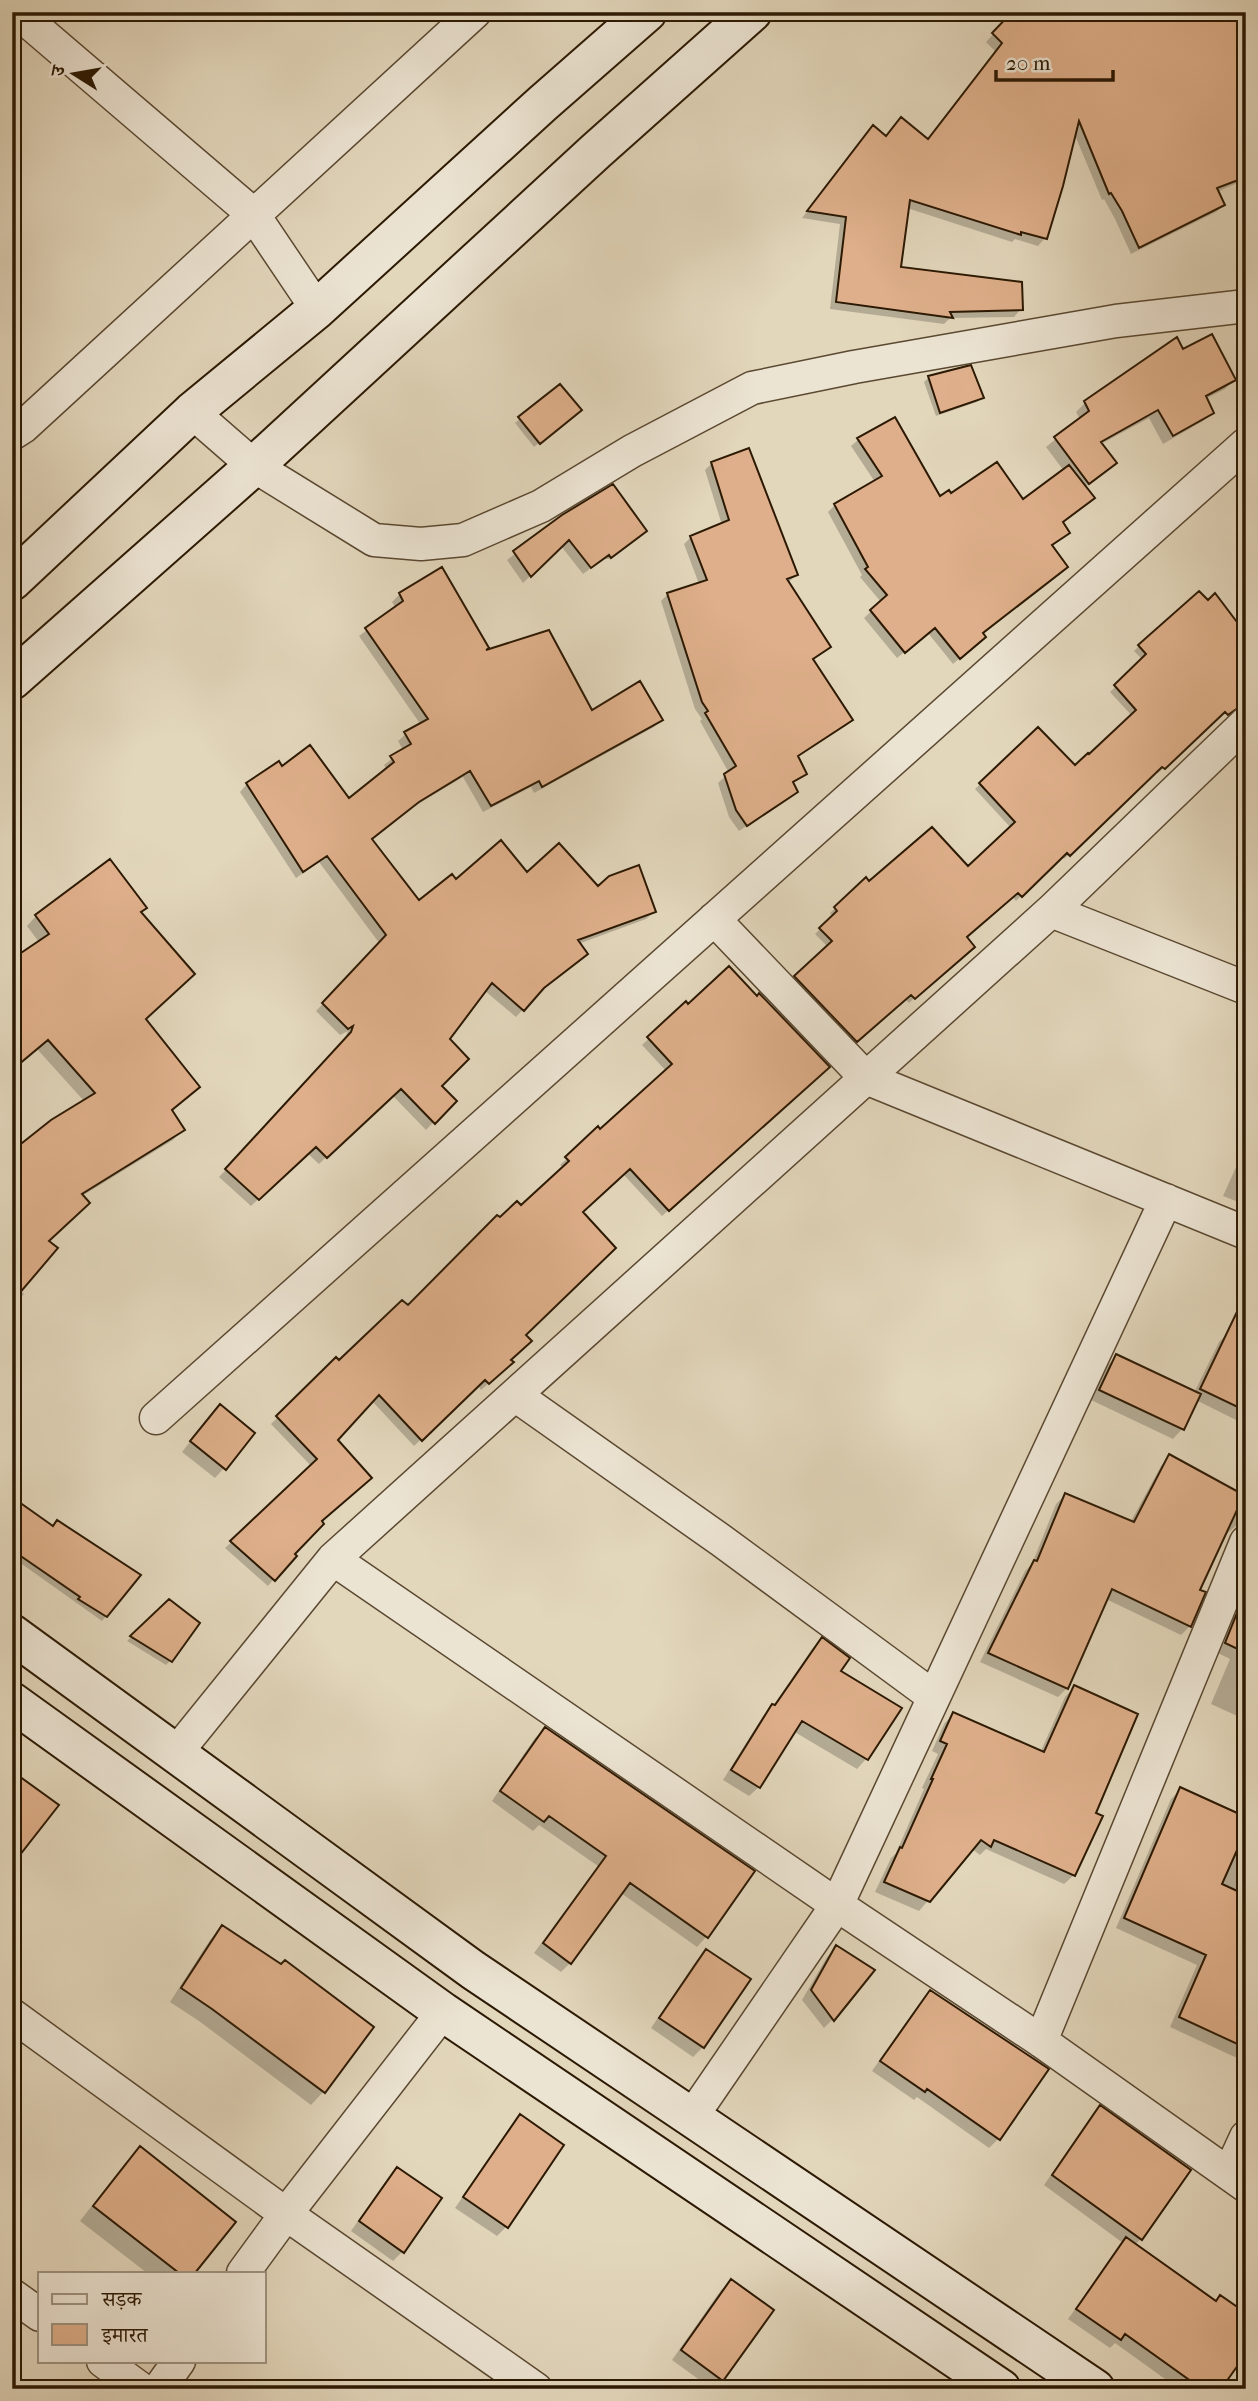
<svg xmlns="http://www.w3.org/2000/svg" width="1258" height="2401" font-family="'IM FELL French Canon','Noto Serif Devanagari',serif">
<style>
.shadow{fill:#0003}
.building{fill:#deaf8a;stroke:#2c1903;stroke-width:2}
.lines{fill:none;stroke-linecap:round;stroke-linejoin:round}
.street-casing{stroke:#5a4831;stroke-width:35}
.secondary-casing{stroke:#2c1903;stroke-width:42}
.street{stroke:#ece4d3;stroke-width:32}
.secondary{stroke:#ece4d3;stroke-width:38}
</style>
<rect width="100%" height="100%" fill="#e2d6bb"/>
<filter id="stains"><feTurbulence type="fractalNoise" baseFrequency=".00286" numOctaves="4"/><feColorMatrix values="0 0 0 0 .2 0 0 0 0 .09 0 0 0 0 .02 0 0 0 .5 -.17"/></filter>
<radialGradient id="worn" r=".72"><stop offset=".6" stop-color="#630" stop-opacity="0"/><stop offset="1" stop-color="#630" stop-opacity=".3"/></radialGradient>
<path class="shadow" d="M1014,12l232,27v140l-29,13 6,13 -7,7 -85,42 -16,-35 -11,-20 -2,1 -28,-67 -29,105 -7,8 -23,-7 -3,3 -105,-34 -8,60 122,41 -7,8 -64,1 -6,6 -114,-15 10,-85 -38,-6 64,-83 61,5 69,-88 -10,-10z
M1182,352l51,28 -8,9 -20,10 7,14 -9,8 -40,23 -14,-26 -48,26 4,27 -21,17 -23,35 7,9 -17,15 -69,87 -5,9 -24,21 -25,-31 -31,25 -33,-40 17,-16 -21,-25 2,-2 -34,-63 7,-7 40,-23 -24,-36 7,-6 36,-21 45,79 12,-2 72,6 41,-31 -18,-24 34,-28 -4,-7 9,-9z
M929,377l52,20 -4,5 -41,14 -12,-34z
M575,414l-41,33 -19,-24 5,-4z
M712,463l84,112 -8,8 41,63 -17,14 39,60 -7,7 -48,30 9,17 -13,10 4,8 -7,6 -50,33 -10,-14 -11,-34 11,-10 -29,-52 2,-2 -7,-10 -34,-108 7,-7 31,-10 -15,-40 7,-7 31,-12 -17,-55z
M563,516l82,15 -35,28h-7l-20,15 -22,-28 -38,37 -16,-23z
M1246,566v21l-7,-14z
M441,570l40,84 111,58 69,7 -7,8 -120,66 -3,-6 -48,25 -20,-35 -53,32 -39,31 47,63 38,-22 71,-7 71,14 56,24 -8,7 -68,25 8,10 -47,38 -23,25 -32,-27 -36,49 -9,47 15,15 -28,29 -34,-35 -73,69 -12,-11 -56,53 -32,-29 125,-136 4,-10 -8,4 -24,-24 64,-67 -61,-82 -23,16 -56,-86 7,-8 35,-15 66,31 39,-30 -3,-5 19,-15 -5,-9 8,-7 15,-9 -62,-89 37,-28 -4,-6 8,-8z
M1139,646l92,59 -73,68 -2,-2 -92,88 -3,-3 -45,45 -4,-5 -47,42 3,13 -59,52 -4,-4 -54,46 -61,-63 38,-35 -13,-13 18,-17 -3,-4 36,-33 3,3 99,-15 43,-40 -36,-39 63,-60 36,39 58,-52 -22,-24 33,-32 -9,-9z
M139,913l5,106 27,92 11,19 -9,10 -91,56 -35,45 -27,49 4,4 -12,14v-155l72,-52 -47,-52 2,-107 -12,-16 9,-10z
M686,1004l135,69 -159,143 -39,-42 -42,38 -57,123 -19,34 -24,21 -3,-5 -64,61 -42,-45 -37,39 -15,82 -52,64 -43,-38 87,-81 -41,-43 65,-65 3,3 68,-54 93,-88 21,-13 43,-39 -4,-3 38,-36 2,2 67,-59 -25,-27z
M1246,1145v60l-23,-9z
M1228,1333l18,8v84l-50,-25 -14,29 -9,10 -82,-39 16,-34 10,-10 77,37 25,-51z
M210,1416l14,52 -9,10 -33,-26z
M1170,1456l76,41v12l-8,15 -14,12 -26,55 -8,35 -9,9 -75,-36 -39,89 -9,9 -78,-35 45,-91 7,-7 24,-60 9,-9 65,28 31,-57z
M12,1499l40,29 54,88 -4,5 -90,-64z
M169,1601l1,60 -4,4 -39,-24z
M1239,1610l7,3v107l-35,-16 19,-45 -14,-7 14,-32z
M822,1639l16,33 61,37 -33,50 -9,10 -64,-38 -34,56 -10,9 -26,-16 40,-64 10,-10 39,-57z
M1074,1687l20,127 -20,61 -10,9 -78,-35 -6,6 -8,-6 -53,62 -44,-19 16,-34 5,-5 28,-64 -2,-1 16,-34 -6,-3 12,-27 9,-10 87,39 25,-56z
M545,1729l208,142 -47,66 -9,10 -76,-54 -51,70 -9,9 -27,-19 64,-87 -59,-41 -6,6 -41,-30 43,-63z
M1181,1789l65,29v231l-9,9 -67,-31 27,-62 -81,-37 55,-129z
M222,1927l150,101 -49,64 -12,13 -112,-84 -29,-19 40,-62z
M837,1947l-4,72 -9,9 -22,-28 25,-43z
M707,1951l42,29 -46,67 -10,10 -42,-29 46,-68z
M930,1992l117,78 -49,69 -9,9 -72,-51 -3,3 -42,-29 49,-70z
M1100,2108l41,131 -7,6 85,144h-40l-64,-46 -5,5 -42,-29 55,-76 -79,-58 47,-68z
M521,2117l41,28 -56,82 -9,9 -42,-28 56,-82z
M140,2148l93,74 -40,51h-46l-67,-52 45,-58z
M397,2169l6,82 -10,10 -42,-30 37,-53z
M731,2281l-9,99 -10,9 -40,-29 49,-70z"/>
<path class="building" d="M1012,12h234v165l-29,11 8,17 -86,43 -17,-37 -11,-18 -2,1 -30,-73 -16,65 -16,53 -26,-7v3l-111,-35 -9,67 121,15 1,28 -73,2 3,6 -117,-16 10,-85 -39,-6 66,-86 13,11 15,-19 27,22 74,-96 -10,-10z
M1212,334l24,46 -30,16 8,17 -41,23 -15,-26 -57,32 16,21 -28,21 -35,-47 35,-26 -5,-10 93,-64 6,12z
M971,365l13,33 -44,15 -12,-37z
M560,384l22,26 -42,34 -22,-27z
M895,417l45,79 9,-6 2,3 46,-31 26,37 46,-34 26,33 -32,24 7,11 -18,12 16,22 -85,66 3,4 -26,22 -25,-31 -30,25 -35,-43 17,-15 -22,-26 3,-2 -34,-63 48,-28 -25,-38z
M749,448l49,127 -11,4 44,68 -18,12 40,61 -55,36 9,18 -14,8 5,10 -51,34 -11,-16 -12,-36 12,-8 -31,-53 3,-2 -6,-9 -35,-109 40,-13 -17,-44 39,-16 -18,-58z
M613,484l34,47 -36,27 -2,-3 -18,13 -22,-28 -38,37 -18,-26 49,-36z
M442,567l47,81 -3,2 63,-20 43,80 48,-29 23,39 -121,67 -3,-6 -48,25 -21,-35 -51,31 -47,37 47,61 33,-26 4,5 45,-39 26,32 32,-29 39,43 11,-10 30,-11 17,47 -78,28 10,14 -44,34 -20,23 -32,-28 -42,56 19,20 -27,27 15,15 -22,23 -34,-35 -74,69 -11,-11 -57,53 -34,-31 126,-137 2,-6 -5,3 -26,-26 64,-68 -59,-79 -24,16 -57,-89 33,-22 3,5 28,-21 39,53 45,-36 -4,-6 21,-12 -7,-12 24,-13 -63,-91 38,-27 -4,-8z
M1199,591l9,9 7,-7 31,41v68l-18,13 -3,-3 -60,57 -3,-2 -92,89 -3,-3 -45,44 -4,-4 -51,44 8,10 -60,52 -4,-4 -54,47 -63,-66 38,-35 -13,-13 18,-17 -3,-4 32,-30 3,4 63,-54 36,39 47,-44 -36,-39 59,-56 37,38 13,-12 1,1 47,-44 -22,-25 32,-31 -8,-9z
M110,859l37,49 -6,4 54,62 -49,45 54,68 -28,23 13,20 -103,64 8,9 -41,38 9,7 -46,54v-151l39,-31 44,-27 -47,-53 -36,30v-111l37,-25 -14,-19z
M729,966l28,30 2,-3 71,74 -161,144 -39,-42 -47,43 33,36 -90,87 6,6 -21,19 3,2 -25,22 -4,-4 -63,61 -43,-46 -41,45 34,38 -50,43 2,3 -29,30 2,2 -22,25 -45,-40 87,-82 -41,-43 60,-59 3,3 63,-60 6,5 89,-90 3,2 17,-16 4,4 48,-44 -4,-4 33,-31 2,3 72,-65 -25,-27 39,-36 2,3z
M1246,1293v118l-46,-22z
M1116,1354l85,40 -17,36 -85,-40z
M220,1404l35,29 -29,37 -36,-29z
M1169,1454l75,41 -44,95 6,2 -15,35 -79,-38 -44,100 -80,-36 46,-93 3,1 28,-68 69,29z
M12,1497l41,29 4,-6 84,55 -34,42 -29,-18 2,-2 -68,-47z
M169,1599l31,24 -28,39 -42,-26z
M1239,1608l7,4v41l-21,-10z
M822,1637l28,21 -9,13 61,37 -34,52 -66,-39 -42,67 -29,-18 41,-66 3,1z
M1074,1685l64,29 -42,99 7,3 -28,60 -81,-36 -3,7 -10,-7 -51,62 -46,-20 16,-35 2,1 31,-69h-2l16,-35 -7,-3 13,-29 91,40z
M545,1727l210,144 -47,67 -78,-55 -59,81 -28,-21 63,-87 -57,-40 -5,6 -44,-31z
M12,1771l47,34 -47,60z
M1180,1787l66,30v13l-24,54 24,11v153l-67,-31 27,-62 -82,-37z
M222,1925l59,39 4,-4 89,67 -49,66 -113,-84 -31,-21z
M836,1945l39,25 -41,51 -23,-31z
M706,1949l45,30 -47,69 -45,-30z
M930,1990l119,79 -49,71 -73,-51 -2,3 -45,-31z
M1100,2105l91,65 -49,70 -90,-65z
M520,2114l44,31 -56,83 -45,-31z
M140,2146l96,76 -41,51h-16l-86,-67z
M397,2167l45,31 -38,55 -45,-32z
M1126,2237l90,64 4,-6 26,18v41l-25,35h-19l-77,-55 -4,6 -45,-31z
M731,2279l43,31 -51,71 -42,-31z"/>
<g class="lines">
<defs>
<path id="street" d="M17,12l236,202 64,95
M192,412l62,54 120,74 47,4 42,-4 78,-34 91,-55 120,-63 102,-21 262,-46 130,-15
M12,434l11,-7 452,-415
M1051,911l195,77
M714,919l152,159 380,155
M515,1395l207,146 212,156
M156,1418l1090,-974
M333,1559l504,346 204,136 205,145
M176,1753l157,-194 718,-648 195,-188
M12,2015l274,199 250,175
M1041,2041l205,-499
M691,2118l146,-213 329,-705
M1229,2174l17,-37
M243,2273l43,-59 157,-202
M12,2295l28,20
M103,2361l38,28
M159,2389l20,-28"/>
<path id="secondary" d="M12,581l180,-169 125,-103 225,-205 105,-92
M12,680l242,-214 342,-315 156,-139
M12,1634l461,336 622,419
M12,1702l431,310 558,377"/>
</defs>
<use href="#street" class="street-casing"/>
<use href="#secondary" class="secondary-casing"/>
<use href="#street" class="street"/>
<use href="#secondary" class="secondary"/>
</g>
<rect width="1258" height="2401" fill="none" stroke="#e2d6bb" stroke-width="42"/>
<rect x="14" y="14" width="1230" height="2373" fill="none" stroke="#2c1903" stroke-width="3.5"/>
<rect x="21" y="21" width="1216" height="2359" fill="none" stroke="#2c1903" stroke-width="2"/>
<rect x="38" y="2272" width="228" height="91" fill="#ece4d3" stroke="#9f9380" stroke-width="2"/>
<rect x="52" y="2294" width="35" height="10" fill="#ece4d3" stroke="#9f9380" stroke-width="2"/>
<text x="102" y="2306" font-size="21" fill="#2c1903">सड़क</text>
<rect x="52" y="2324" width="35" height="21" fill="#deaf8a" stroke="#9f9380" stroke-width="2"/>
<text x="102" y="2342" font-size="21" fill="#2c1903">इमारत</text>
<g transform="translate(74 74) rotate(281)" stroke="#ece4d3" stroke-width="5" paint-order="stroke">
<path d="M0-5L12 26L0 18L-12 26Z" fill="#2c1903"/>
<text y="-10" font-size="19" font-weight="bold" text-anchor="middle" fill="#2c1903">उ</text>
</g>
<path d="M996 70v10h117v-10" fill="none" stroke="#2c1903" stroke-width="3.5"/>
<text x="1006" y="70" font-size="21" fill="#2c1903" stroke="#ece4d3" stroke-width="5" paint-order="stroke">20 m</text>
<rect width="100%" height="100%" filter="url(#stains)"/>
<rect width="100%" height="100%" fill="url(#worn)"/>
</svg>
